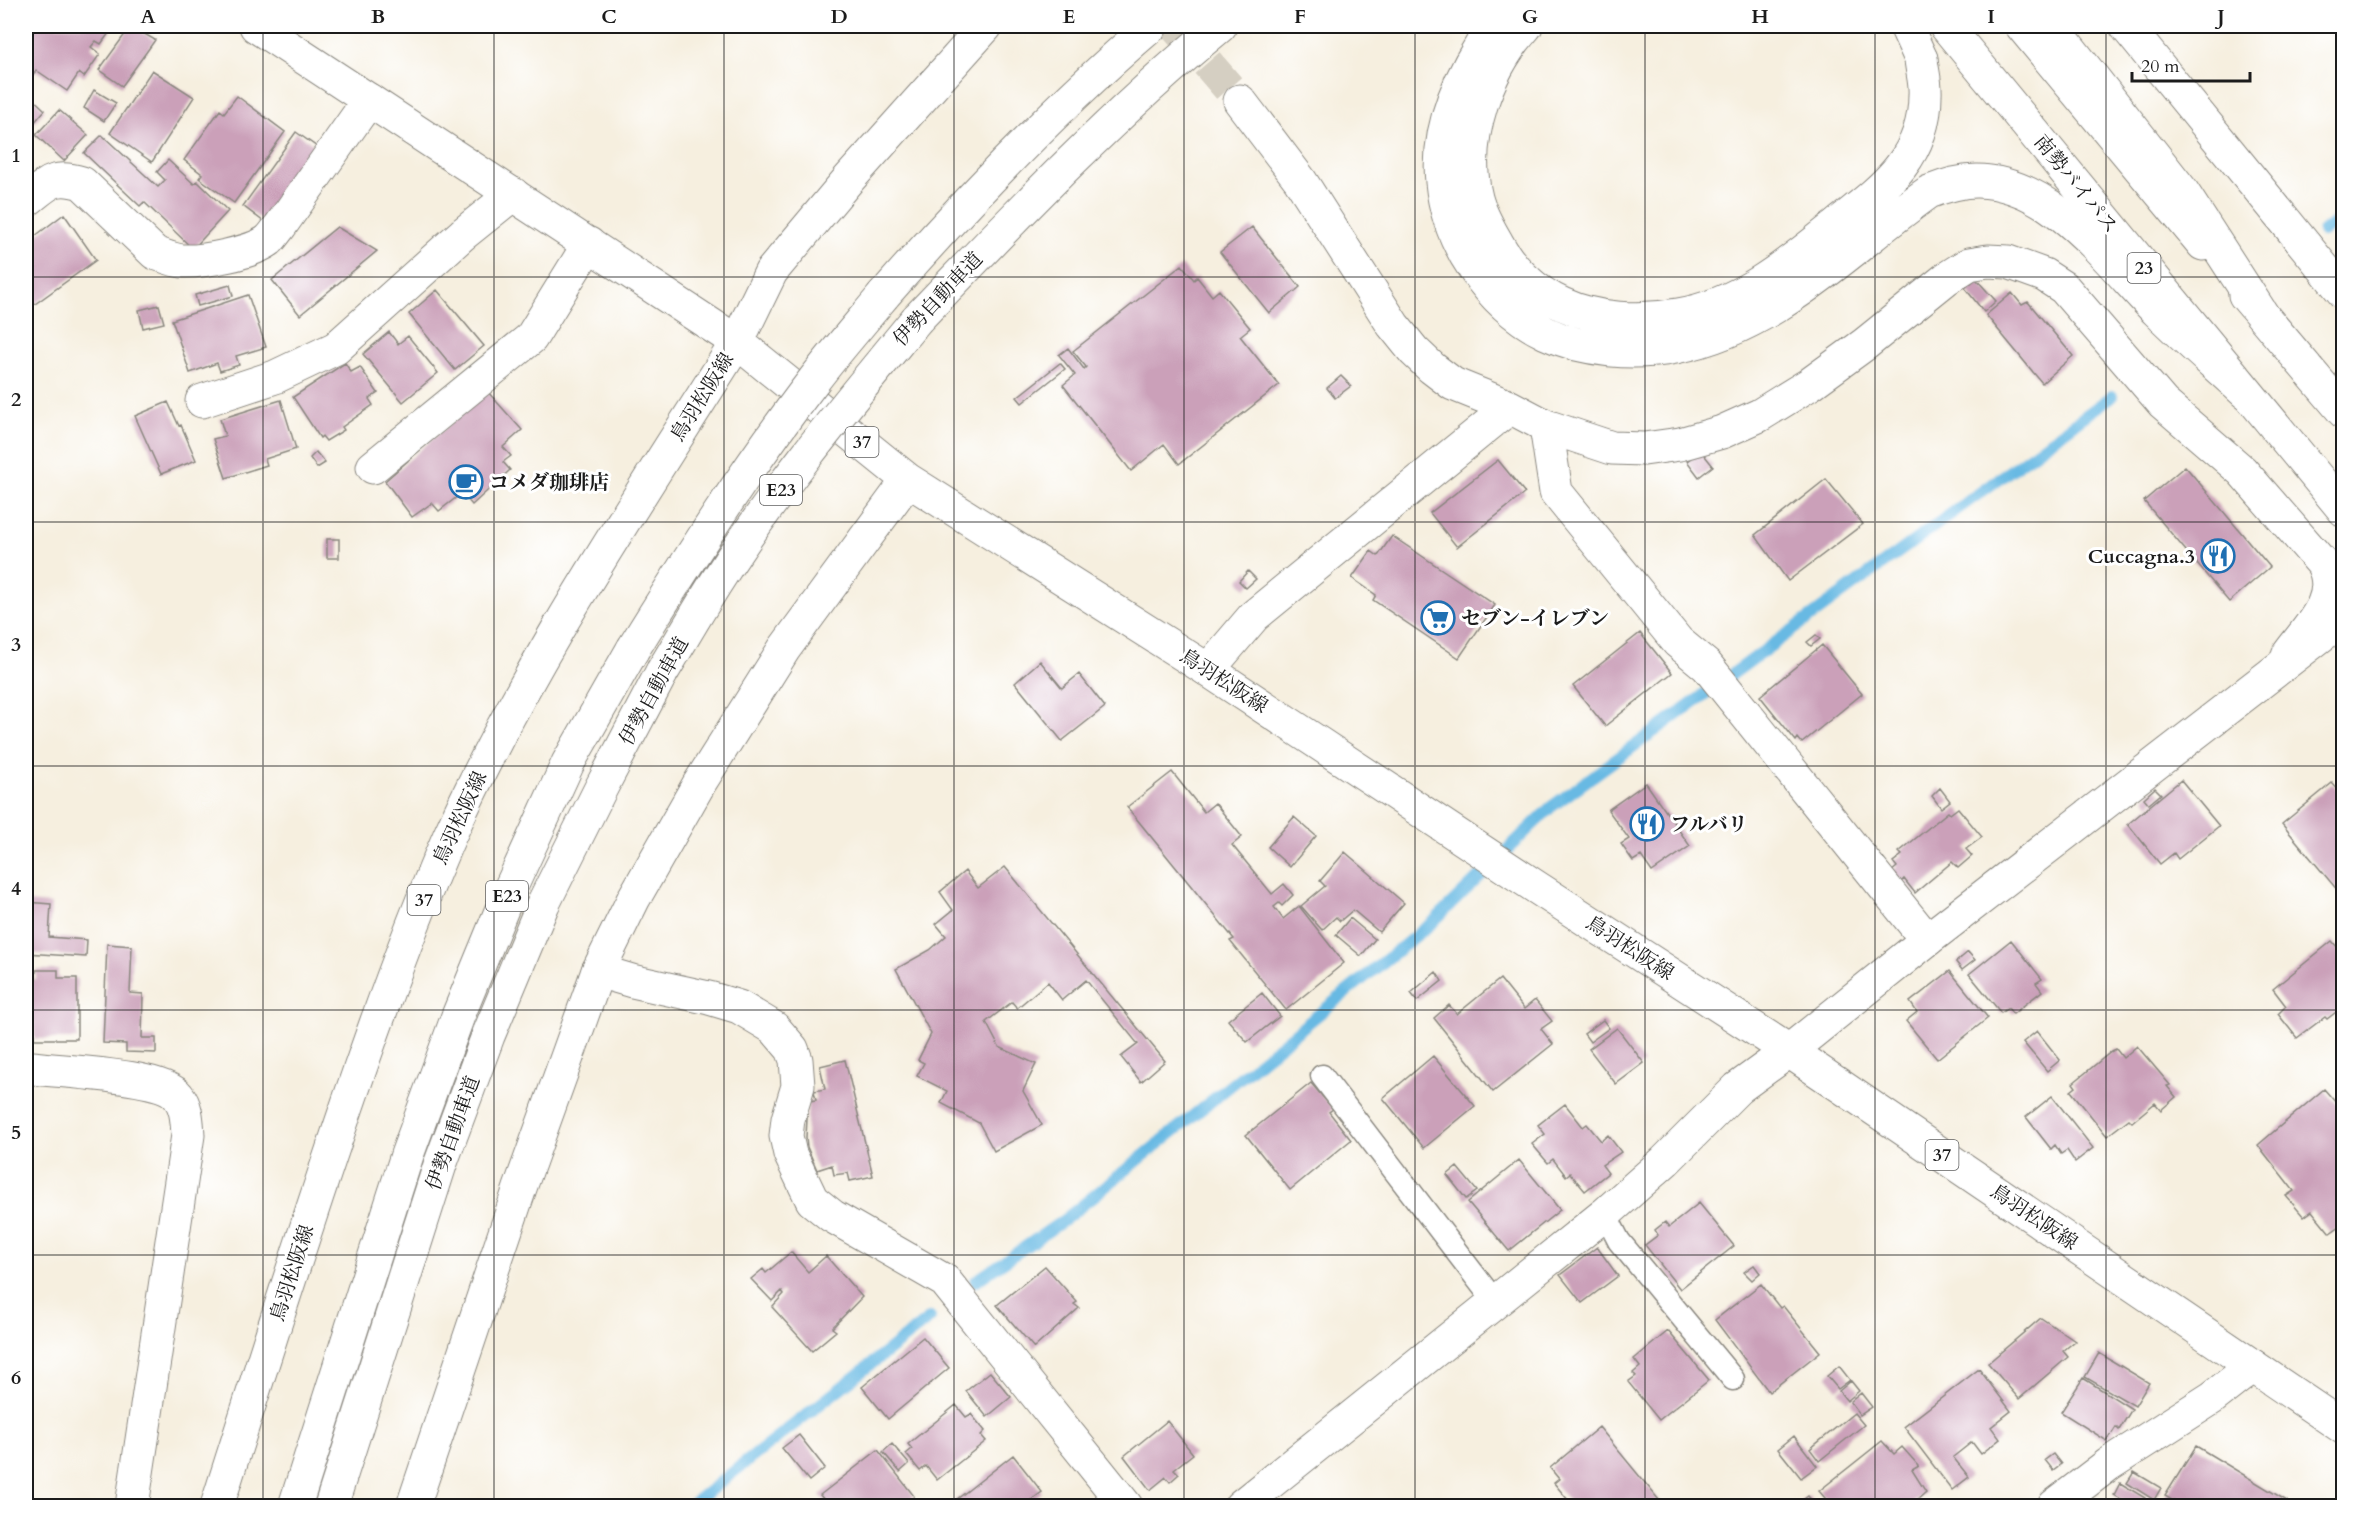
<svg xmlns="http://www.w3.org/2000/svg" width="2369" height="1532" font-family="Cardo,'Noto Serif JP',serif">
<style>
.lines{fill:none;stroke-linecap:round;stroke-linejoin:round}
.stream{stroke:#68b9e3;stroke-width:12}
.building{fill:#cba0b9}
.minor-tunnel{stroke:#d5cfc2;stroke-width:33;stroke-dasharray:33 16;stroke-linecap:butt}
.service-casing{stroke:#89867e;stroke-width:25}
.minor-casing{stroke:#89867e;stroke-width:35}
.tertiary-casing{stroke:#89867e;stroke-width:35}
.primary-casing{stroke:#89867e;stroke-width:35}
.trunk-casing{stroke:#89867e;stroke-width:35}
.motorway-casing{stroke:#89867e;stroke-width:35}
.service{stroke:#fff;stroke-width:22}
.minor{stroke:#fff;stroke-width:33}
.tertiary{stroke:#fff;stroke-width:33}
.primary{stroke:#fff;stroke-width:33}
.trunk{stroke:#fff;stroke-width:33}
.motorway{stroke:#fff;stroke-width:33}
.motorway-bridge-casing{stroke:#89867e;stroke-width:35;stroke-linecap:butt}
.motorway-bridge{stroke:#fff;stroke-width:33}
.grid{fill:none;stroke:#1c1c1c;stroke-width:1.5;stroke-opacity:0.55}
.labels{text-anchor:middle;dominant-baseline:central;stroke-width:6;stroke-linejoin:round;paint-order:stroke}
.shield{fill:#fff;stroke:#606060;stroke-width:1.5}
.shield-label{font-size:18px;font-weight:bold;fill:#1c1c1c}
.street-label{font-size:20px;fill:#1c1c1c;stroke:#fff}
.poi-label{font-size:20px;font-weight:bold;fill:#1c1c1c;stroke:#fff;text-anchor:start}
.neatline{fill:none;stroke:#1c1c1c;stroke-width:2}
.grid-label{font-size:20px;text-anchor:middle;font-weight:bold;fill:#1c1c1c}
</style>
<rect width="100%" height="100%" fill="#fff"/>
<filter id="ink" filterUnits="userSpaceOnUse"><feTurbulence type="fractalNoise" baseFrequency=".0167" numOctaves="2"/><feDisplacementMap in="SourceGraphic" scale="12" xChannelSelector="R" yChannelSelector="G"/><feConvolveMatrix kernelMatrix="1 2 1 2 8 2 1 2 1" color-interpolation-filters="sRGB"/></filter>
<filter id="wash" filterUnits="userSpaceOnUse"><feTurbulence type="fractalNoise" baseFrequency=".008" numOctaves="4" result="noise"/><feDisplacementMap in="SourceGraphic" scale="24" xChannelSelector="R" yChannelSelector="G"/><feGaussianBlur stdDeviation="1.35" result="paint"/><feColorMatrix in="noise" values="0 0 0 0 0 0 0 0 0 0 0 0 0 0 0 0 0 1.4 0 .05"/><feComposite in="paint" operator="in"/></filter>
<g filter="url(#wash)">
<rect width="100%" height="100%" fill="#f6efdf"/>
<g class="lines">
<path class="stream" d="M2323,232l21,-17
M976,1281l88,-61 369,-298 118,-115 561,-411
M690,1506l240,-188"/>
</g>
<g id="blocks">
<path class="building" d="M37,26h70l5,3 -11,15 -5,-3 -5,6 9,7 -16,23 -5,-4 -12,18 -31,-21 -2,4 -8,-6v-25z
M131,26l24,14 -33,46 -23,-16z
M152,70l42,27 -42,65 -42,-29z
M94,90l22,13 -12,18 -20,-13z
M26,92l19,18 -19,22z
M237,96l48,36 -51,71 -35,-25 3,-4 -18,-14 36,-50 4,3z
M59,110l29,25 -24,26 -28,-26z
M296,132l21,15 -53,75 -21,-16z
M102,135l56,52 7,-7 -8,-8 11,-12 26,24 3,-3 31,30 -35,38 -49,-47 -4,4 -56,-53z
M64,214l32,46 -61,44 -7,-9 -2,2v-74l9,13z
M337,227l40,24 -77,64 -28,-35z
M1252,227l48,60 -31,26 -49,-61z
M1182,265l12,15 3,-3 15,19 7,-6 31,38 -10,8 39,49 -100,79 -15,-20 -33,27 -68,-86 12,-10 -16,-20 9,-7 16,21 2,-2 -13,-16z
M1976,279l20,22 -12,11 -19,-24z
M230,285l3,11 -35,10 -3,-11z
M437,290l47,56 -29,24 -46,-56z
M2012,293l10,12 6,-3 45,54 -31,27 -56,-68z
M248,295l18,52 -30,9 3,9 -19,6 -3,-8 -27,10 -18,-53z
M159,305l5,18 -21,5 -4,-18z
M389,332l9,12 10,-8 30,37 -35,29 -40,-48z
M345,363l6,9 9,-5 18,26 -9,6 4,6 -31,22 2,3 -18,11 -4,-5 -2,2 -27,-41z
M1060,363l5,6 -43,34 -5,-6z
M1341,376l10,10 -16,12 -8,-10z
M487,391l35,39 -19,17 8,9 -8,6 7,8 -38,35 -10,-12 -23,18 -7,-8 -20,14 -27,-36z
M281,400l15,49 -31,10 2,6 -41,13 -13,-39 12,-3 -5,-17z
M168,402l11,24 2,-1 15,35 -35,14 -26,-58z
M1701,451l12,15 -14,11 -12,-16z
M316,452l9,11 -8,5 -7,-10z
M1498,460l27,33 -68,54 -27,-34z
M2185,466l85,101 -41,35 -85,-101z
M1826,479l37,45 -75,57 -33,-46z
M1392,536l103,69 -36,53 -86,-58 3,-5 -24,-17 19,-27 7,5z
M327,539h12v19h-12z
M1248,571l8,8 -10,9 -7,-7z
M1640,633l32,40 -67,53 -32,-40z
M1816,635l4,4 -9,7 -4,-4z
M1822,645l40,49 -60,49 -4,-5 -2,3 -36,-45z
M1040,661l22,27 17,-14 26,33 -43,34 -47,-58z
M1172,772l32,40 11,-9 27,34 -10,8 40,49 12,-10 9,11 -11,11 -3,-3 -5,4 9,12 16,-13 45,57 -58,47 -56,-69 4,-2 -107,-132z
M2181,780l38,46 -41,33 -4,-6 -14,11 -32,-40z
M1646,783l44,63 -38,26 -11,-16 -8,5 -12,-17 8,-5 -21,-29z
M2332,783l12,13v102l-62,-74z
M1940,788l10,13 -9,7 -9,-12z
M2155,788l6,6 -12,10 -5,-6z
M1958,808l24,29 -16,12 6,7 -14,12 -6,-6 -37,31 -11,-14 -4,4 -9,-11 6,-5 -4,-5 9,-7 -3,-3 49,-40 2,2z
M1294,817l22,19 -26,31 -22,-20z
M1345,852l59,51 -25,29 -26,-22 -13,11 -4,-4 -14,13 -21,-24 24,-20 -5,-5z
M1005,867l160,194 -24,21 -20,-25 17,-13 -52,-64 -24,20 -14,-18 -31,26 -5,-6 -26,20 13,25 37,17 -13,27 19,34 -48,26 -15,-28 -38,-20 6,-12 -30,-15 7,-13 -6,-3 13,-26 -35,-65 34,-19 16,-14 -10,-12 17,-14 -13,-18 25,-21 13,17z
M26,902l25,2 -2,33 38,3 -1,17 -60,-4z
M1350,918l25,21 -14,17 -25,-21z
M2011,940l31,39 -6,4 6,8 -29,23 -5,-6 -7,5 -32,-39z
M2332,941l12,14v51l-17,13 -2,-2 -28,21 -19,-24 8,-8 -13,-17z
M107,944l25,2 -2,47 13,1 -1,44h14v15l-30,-1v-8l-23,-1z
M1968,952l7,8 -13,10 -6,-8z
M36,970h22v8h19v61h-43v-18h-8v-41l10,-1z
M1950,971l38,47 -51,41 -31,-38 11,-9 -7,-10z
M1436,972l6,9 -25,20 -6,-8z
M1500,979l24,30 11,-9 17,21 -11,8 12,15 -60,48 -59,-74 15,-13 8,9z
M1262,993l18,23 -33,26 -19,-22z
M1603,1020l6,8 -19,14 -6,-8z
M1617,1028l27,35 -28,21 -27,-35z
M2037,1031l23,29 -13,11 -24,-29z
M2137,1046l33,39 -3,1 9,11 -15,13 -6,-7 -23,19 -3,-3 -22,17 -36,-45 5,-4 -3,-4 39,-32 4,-2 7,9z
M1433,1056l42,50 -51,42 -41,-50z
M845,1060l28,116 -23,5 -2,-8 -14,2 -2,-10 -15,5 -10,-23 -1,-10 2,-36 8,-1 -2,-9 11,-2 -5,-23z
M1311,1083l22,26 -4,3 22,28 -61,50 -44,-55z
M2324,1089l20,23v111l-14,10 -18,-22 -8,6 -18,-21 8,-5 -36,-46z
M2052,1096l41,52 -18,14 -8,-12 -6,4 -6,-9 -4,4 -25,-32z
M1565,1104l18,23 4,-3 14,17 7,-6 13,17 -19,13 6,8 -23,18 -15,-18 -4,3 -13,-17 -5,4 -16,-19 13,-10 -7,-9z
M1519,1160l41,50 -51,41 -41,-49z
M1457,1167l20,24 -11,8 -19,-24z
M1699,1203l35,43 -54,43 -35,-44 13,-10 -3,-5 10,-8 4,5z
M1597,1247l21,29 -36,27 -22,-28z
M791,1252l17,20 18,-16 36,41 -30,31 4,3 -24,20 -40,-44 12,-13 -2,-3 -10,10 -21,-22 12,-10 3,4z
M1754,1265l6,8 -8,7 -8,-8z
M1045,1266l32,36 -3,2 5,4 -45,40 -37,-43z
M1761,1284l19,24 3,-2 37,46 -51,40 -54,-72z
M2041,1318l34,23 -12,10 5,6 -49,42 -31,-36z
M1668,1331l41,49 -50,40 -31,-38 8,-6 -3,-3 7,-6 -6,-8z
M923,1337l26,31 -61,51 -26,-32z
M2099,1353l50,30 -14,23 -50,-29z
M1839,1366l11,14 -12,9 -11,-13z
M1979,1369l32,42 -20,16 9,12 -19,15 -9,-12 -19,15 16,20 -17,13 -48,-63z
M990,1372l21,25 -24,20 -21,-26z
M2083,1378l49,31 -13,21 -3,-3 -9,14 -46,-29z
M1851,1381l8,10 -12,10 -8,-10z
M1861,1393l11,14 -12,8 -10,-13z
M956,1405l10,12 5,-3 14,17 -4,4 5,6 -49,39 -11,-14 -6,5 -14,-17 6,-5 -4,-5z
M1854,1413l10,12 -45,36 -9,-12z
M1167,1421l26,33 -19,15 5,5 -9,8 -4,-5 -16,13 -26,-34z
M1599,1427l65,79h-91l-19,-23 5,-4 -9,-11z
M799,1435l26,33 -16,13 -27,-33z
M1794,1436l23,30 -16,12 -23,-29z
M1882,1441l12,13 8,-7 17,19 -7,4 14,22 -16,14h-78l-13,-15z
M892,1444l17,20 -9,8 -17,-20z
M2196,1446l91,55 -3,5h-102l-17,-10z
M878,1450l36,46 -3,5 2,3 -3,2h-81l-9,-11z
M2053,1454l8,10 -8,6 -8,-10z
M1013,1455l29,37 -19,14h-68l-3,-3z
M2134,1472l27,16 -7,12 -27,-17z
M2120,1483l25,15 -6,8h-6l-19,-11z
M1808,1496l8,10h-21z"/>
</g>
</g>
<g filter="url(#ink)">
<use href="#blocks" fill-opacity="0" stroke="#89867e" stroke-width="1.5"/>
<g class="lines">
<path class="minor-tunnel" d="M1175,26l65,75"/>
<defs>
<path id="service" d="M1322,1076l173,226
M1605,1214l14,27 114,138"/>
<path id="minor" d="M2126,26l218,267
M1240,101l60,79 93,145 21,26 18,17 21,16 57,23 36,19 66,22 32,1 36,-5 42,-12 38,-17 50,-31 55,-40 82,-66 22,-14 19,-3 20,1 36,13 20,13 99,115 79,68 80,92c20,35 -15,65 -34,92
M26,201c22,-17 27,-27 56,-18l73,70c9,3 18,7 27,8 21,1 70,-8 87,-21 4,-4 8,-10 12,-15l88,-125
M737,342l34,-70 77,-92 138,-154
M202,401l73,-24 61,-29 127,-114 50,-40
M1546,426l10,66 122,150 29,24 220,274
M373,467l158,-129 58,-94
M1208,670l46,-54 256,-209
M598,971l34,10 77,17 30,9 35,21 18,21 4,11 2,26 -10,33 -2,17 4,18 22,46 20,16 113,65 181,225
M26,1067c29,5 135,7 152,29 9,11 9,26 10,39l-56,371
M1241,1506l364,-292 60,-53 73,-73 51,-37
M2054,1506l55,-42 103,-66 41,-32"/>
<path id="tertiary" d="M1789,1051l138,-111 417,-322"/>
<path id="primary" d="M256,26l481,316 171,138 300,190 328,217 253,164 555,377
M217,1506c47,-147 93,-295 144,-440 27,-77 55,-154 88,-229 78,-174 187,-334 288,-495
M413,1506l107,-318 78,-217 36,-73 65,-114 85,-135 124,-169"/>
<path id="trunk" d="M1906,26l15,33
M1946,26l398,484
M2022,26l181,218
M2245,295l99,117"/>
<path id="motorway" d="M1494,26c-32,45 -58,98 -52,156 6,61 48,124 104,151 37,18 89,22 129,14 101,-19 173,-98 254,-155 15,-6 31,-11 48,-11 77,1 132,82 181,131 28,28 59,54 88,81
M1526,26c-39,43 -65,113 -50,172 4,16 13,31 21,45 14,26 38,49 65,61 34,16 79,18 116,11 62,-10 113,-53 160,-91 45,-36 87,-66 87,-129 1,-12 -3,-24 -4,-36
M2052,26l130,165 81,125
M883,296c84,-96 172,-188 268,-270
M917,319c97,-101 194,-203 303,-293
M295,1506l112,-351 51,-139 53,-129 57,-124 65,-114
M331,1506l109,-341 48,-129 55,-132 58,-116 61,-116"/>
</defs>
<use href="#service" class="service-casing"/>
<use href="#minor" class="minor-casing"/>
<use href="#tertiary" class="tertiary-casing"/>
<use href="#primary" class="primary-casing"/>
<use href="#trunk" class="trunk-casing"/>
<use href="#motorway" class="motorway-casing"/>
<use href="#service" class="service"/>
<use href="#minor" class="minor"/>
<use href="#tertiary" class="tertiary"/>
<use href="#primary" class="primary"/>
<use href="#trunk" class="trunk"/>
<use href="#motorway" class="motorway"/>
<defs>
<path id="motorway-bridge" d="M633,649c57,-92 115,-183 181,-269 22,-29 46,-56 69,-84
M662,672c19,-31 37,-63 57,-94 58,-91 129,-175 198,-259"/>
</defs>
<use href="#motorway-bridge" class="motorway-bridge-casing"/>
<use href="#motorway-bridge" class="motorway-bridge"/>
</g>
</g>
<path class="grid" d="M263,26v1480M494,26v1480M724,26v1480M954,26v1480M1184,26v1480M1415,26v1480M1645,26v1480M1875,26v1480M2106,26v1480M26,277h2318M26,522h2318M26,766h2318M26,1010h2318M26,1255h2318"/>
<defs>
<symbol id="cafe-ring" viewBox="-11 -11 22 22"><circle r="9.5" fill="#fff" stroke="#1f6fb2" stroke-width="1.5"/><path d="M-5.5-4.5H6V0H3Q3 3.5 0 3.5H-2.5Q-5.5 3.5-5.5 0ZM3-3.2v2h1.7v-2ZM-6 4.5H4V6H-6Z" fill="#1f6fb2"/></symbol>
<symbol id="restaurant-ring" viewBox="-11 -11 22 22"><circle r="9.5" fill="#fff" stroke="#1f6fb2" stroke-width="1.5"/><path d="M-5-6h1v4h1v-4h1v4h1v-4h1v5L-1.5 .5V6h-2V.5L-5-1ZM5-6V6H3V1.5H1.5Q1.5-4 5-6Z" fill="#1f6fb2"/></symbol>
<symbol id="supermarket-ring" viewBox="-11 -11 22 22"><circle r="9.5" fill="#fff" stroke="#1f6fb2" stroke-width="1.5"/><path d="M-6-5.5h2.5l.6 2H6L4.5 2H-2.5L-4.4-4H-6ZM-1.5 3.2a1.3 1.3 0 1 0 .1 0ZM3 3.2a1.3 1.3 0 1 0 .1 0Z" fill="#1f6fb2"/></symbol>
</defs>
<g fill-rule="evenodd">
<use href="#cafe-ring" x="447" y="463" width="38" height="38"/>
<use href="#restaurant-ring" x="2199" y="537" width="38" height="38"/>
<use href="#supermarket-ring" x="1419" y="599" width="38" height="38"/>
<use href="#restaurant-ring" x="1628" y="805" width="38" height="38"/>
</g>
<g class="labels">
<g class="shield">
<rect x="2127.5" y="253" width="33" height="30" rx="4.5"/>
<rect x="845.5" y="427" width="33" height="30" rx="4.5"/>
<rect x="760" y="475" width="42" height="30" rx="4.5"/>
<rect x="486" y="881" width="42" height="30" rx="4.5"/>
<rect x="407.5" y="885" width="33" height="30" rx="4.5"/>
<rect x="1925.5" y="1140" width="33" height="30" rx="4.5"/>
</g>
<g class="shield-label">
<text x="2144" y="268">23</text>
<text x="862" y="442">37</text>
<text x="781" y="490">E23</text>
<text x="507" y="896">E23</text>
<text x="424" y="900">37</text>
<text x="1942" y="1155">37</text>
</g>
<g class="street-label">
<text transform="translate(2076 184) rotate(51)">南勢バイパス</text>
<text transform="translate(938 299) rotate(-47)">伊勢自動車道</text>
<text transform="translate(702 397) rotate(-58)">鳥羽松阪線</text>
<text transform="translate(1224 681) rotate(33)">鳥羽松阪線</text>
<text transform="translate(654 691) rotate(-61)">伊勢自動車道</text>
<text transform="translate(460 818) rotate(-65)">鳥羽松阪線</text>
<text transform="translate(1630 948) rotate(33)">鳥羽松阪線</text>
<text transform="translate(453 1133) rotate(-70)">伊勢自動車道</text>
<text transform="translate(2034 1217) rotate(34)">鳥羽松阪線</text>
<text transform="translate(292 1273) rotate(-72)">鳥羽松阪線</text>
</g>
<g class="poi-label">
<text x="489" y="482">コメダ珈琲店</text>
<text x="2195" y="556" text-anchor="end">Cuccagna.3</text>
<text x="1461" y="618">セブン-イレブン</text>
<text x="1670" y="824">フルバリ</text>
</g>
</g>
<rect width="2369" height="1532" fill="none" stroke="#fff" stroke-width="66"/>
<path d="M2132 72v9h118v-9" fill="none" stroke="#1c1c1c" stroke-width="3"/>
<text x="2141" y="72" font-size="18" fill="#1c1c1c" stroke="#ffffff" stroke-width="4.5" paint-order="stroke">20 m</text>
<rect x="33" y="33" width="2303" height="1466" class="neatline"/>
<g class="grid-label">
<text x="148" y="23">A</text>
<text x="378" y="23">B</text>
<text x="609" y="23">C</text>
<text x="839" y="23">D</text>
<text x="1069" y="23">E</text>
<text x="1300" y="23">F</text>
<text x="1530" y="23">G</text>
<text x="1760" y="23">H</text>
<text x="1991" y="23">I</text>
<text x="2221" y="23">J</text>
<text x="16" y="162">1</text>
<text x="16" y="406">2</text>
<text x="16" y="651">3</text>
<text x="16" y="895">4</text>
<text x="16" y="1139">5</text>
<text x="16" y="1384">6</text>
</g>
</svg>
